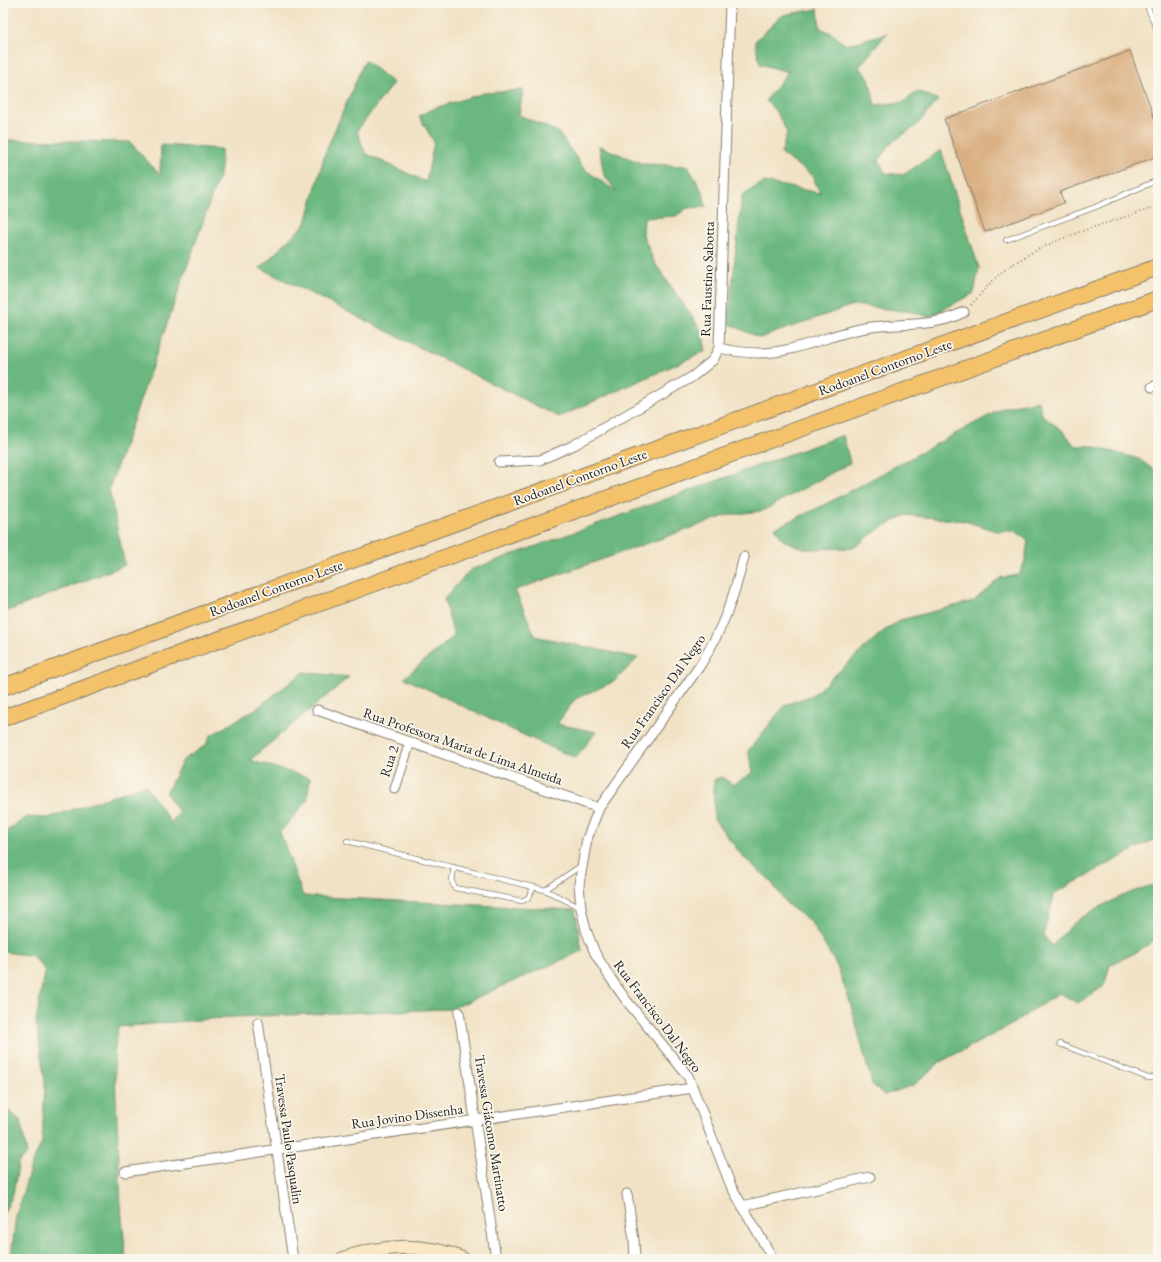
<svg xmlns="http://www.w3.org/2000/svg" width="1161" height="1262" font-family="'EB Garamond',serif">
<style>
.forest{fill:#6bb880;stroke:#446a4e}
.building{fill:#dab083}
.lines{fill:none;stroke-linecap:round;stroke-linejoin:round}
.lane-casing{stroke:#867f70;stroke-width:6}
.street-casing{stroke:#867f70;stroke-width:11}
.secondary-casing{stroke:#867f70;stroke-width:15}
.highway-casing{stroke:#867f70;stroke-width:18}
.path{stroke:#867f70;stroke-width:2;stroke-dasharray:1 3;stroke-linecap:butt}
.lane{stroke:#fff;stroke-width:4.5}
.street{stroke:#fff;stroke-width:9}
.secondary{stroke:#fae7c3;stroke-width:13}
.highway{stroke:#f3c26a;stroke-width:16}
.labels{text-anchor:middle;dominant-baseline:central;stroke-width:3.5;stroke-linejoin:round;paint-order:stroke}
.street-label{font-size:14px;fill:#1c1c1c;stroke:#fbf7ec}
</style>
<rect width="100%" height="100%" fill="#fbf7ec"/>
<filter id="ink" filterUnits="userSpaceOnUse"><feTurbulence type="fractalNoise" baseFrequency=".025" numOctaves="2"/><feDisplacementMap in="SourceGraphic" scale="8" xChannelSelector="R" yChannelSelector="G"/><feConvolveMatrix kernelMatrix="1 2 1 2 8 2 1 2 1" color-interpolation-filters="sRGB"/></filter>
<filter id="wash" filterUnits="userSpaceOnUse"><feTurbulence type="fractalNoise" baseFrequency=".012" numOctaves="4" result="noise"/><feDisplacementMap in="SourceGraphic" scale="16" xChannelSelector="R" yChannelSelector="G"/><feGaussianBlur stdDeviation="0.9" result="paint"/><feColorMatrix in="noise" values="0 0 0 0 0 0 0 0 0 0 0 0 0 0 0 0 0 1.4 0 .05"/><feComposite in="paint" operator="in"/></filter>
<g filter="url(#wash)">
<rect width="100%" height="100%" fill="#f1e2c5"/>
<path class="forest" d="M818,9l2,19 11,5 15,12 41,-12 -28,34 10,11 6,27 29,-3 14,-11 20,9 -22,26 -25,17 -12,17 6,13 18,2 38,-25 38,118 -5,25 -45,24 -17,-5 -59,-7 -93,33 -32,-15 14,-128 22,-13 56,11 -8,-18 -31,-21 6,-22 -10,-19 -11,-13 22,-28 -28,-8 -5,-23 28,-26z
M365,60l28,23 -36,48 8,22 61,29 8,-40 -15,-26 16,-8 49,-15 39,-3 -4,25 39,17 26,37 33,23 -13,-17 -5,-29 44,18 45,2 15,27 3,14 -19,1 -11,8 -32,2 -1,17 11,27 48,69 4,20 -147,66 -299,-149 46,-45 19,-70z
M3,140l127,2 30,33 1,-30 60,4v21l-112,319 16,76 -122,48z
M1039,401l3,14 22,17 11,14h16l48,13 19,14v364l-103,56 -12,42 9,11c6,-6 12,-14 19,-20 19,-17 63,-37 87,-42v54l-23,15 -25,12 -6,21 -26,17 -19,-10 -53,35 -66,34 -26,23 -30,10 -12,-11 -22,-82 -13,-36 -27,-45 -22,-16 -19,-26 -26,-22 -29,-38v-39l7,-3 13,8 19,-13 -5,-21 37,-46 28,-10 68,-62 19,-13 74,-19 26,-23 19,-3 6,-14 3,-21 -13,-9h-19l-31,-10 -59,-6 -27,14 -26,19 -48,1 -22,-9 -8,-12 47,-22 181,-98z
M843,435l7,28 -88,48 -34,4 -213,75 20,46 103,22 -23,23 -40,18 -18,25 39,8 -20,26c-58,-24 -114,-53 -172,-80l50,-42 -10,-37 26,-29z
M304,672l45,5 -99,83 60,18 -3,23 -27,31 23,64 272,14 7,41 -131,58 -218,8 -115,10 -4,26 7,154 5,52h-115l5,-44 15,-49 11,-24 3,-59 -9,-62 9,-51 -12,-14 -30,-4v-118l23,-17 22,1 97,-33 26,38 8,-11 -13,-19 17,-33 23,-15 4,-9 47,-28z
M3,1106l17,14 7,34 -8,7 -6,33 -10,21z"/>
<g id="blocks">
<path class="building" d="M1130,51l28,77v28l-98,36 4,11 -79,29 -41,-113z"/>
</g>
</g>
<g filter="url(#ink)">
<use href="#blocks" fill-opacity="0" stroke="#867f70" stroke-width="1"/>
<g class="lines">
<defs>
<path id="lane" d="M1146,3l12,30
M1006,240l87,-32 65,-28
M347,841l198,49 36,18
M454,867l-2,15 3,6 67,13 6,-3 6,-11
M545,890l37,-25
M1060,1044l88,34 10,-1"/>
<path id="street" d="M719,348c13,3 26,5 40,5 34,0 67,-17 101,-24 36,-8 69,1 104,-17
M1152,387l6,-2
M499,462l41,-2 34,-15 118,-68 21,-17 6,-12 11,-345
M744,557c-10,40 -21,71 -43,107l-102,144 -12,31 -8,45 2,24 5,22 9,23 14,23 17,24 62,76 43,110 42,73
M317,710l282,98
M395,789l15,-47
M459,1012l37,247
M258,1022l35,237
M125,1172l568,-84
M627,1194l7,46 1,19
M742,1206l128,-29"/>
<path id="secondary" d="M342,1259c40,-14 82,-17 121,0"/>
<path id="highway" d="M3,687l1155,-420
M3,718l1155,-419"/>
</defs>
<use href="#lane" class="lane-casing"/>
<use href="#street" class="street-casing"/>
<use href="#secondary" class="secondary-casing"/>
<use href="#highway" class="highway-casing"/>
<path class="path" d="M971,305c10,-11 18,-22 30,-32 45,-36 104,-48 157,-67"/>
<use href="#lane" class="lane"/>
<use href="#street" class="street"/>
<use href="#secondary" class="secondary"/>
<use href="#highway" class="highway"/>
</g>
</g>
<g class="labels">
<g class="street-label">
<text transform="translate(707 279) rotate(-88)">Rua Faustino Sabotta</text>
<text transform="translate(885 367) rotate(-20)">Rodoanel Contorno Leste</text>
<text transform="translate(580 477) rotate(-20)">Rodoanel Contorno Leste</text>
<text transform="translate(276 588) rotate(-20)">Rodoanel Contorno Leste</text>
<text transform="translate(663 691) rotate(-55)">Rua Francisco Dal Negro</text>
<text transform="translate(463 746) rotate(19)">Rua Professora Maria de Lima Almeida</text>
<text transform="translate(389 761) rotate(-72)">Rua 2</text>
<text transform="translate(658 1016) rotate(53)">Rua Francisco Dal Negro</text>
<text transform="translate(407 1116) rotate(-8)">Rua Jovino Dissenha</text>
<text transform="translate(492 1133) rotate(81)">Travessa Giácomo Martinatto</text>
<text transform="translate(289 1139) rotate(82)">Travessa Paulo Pasqualin</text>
</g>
</g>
<rect width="1161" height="1262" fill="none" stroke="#fbf7ec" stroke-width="16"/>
</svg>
